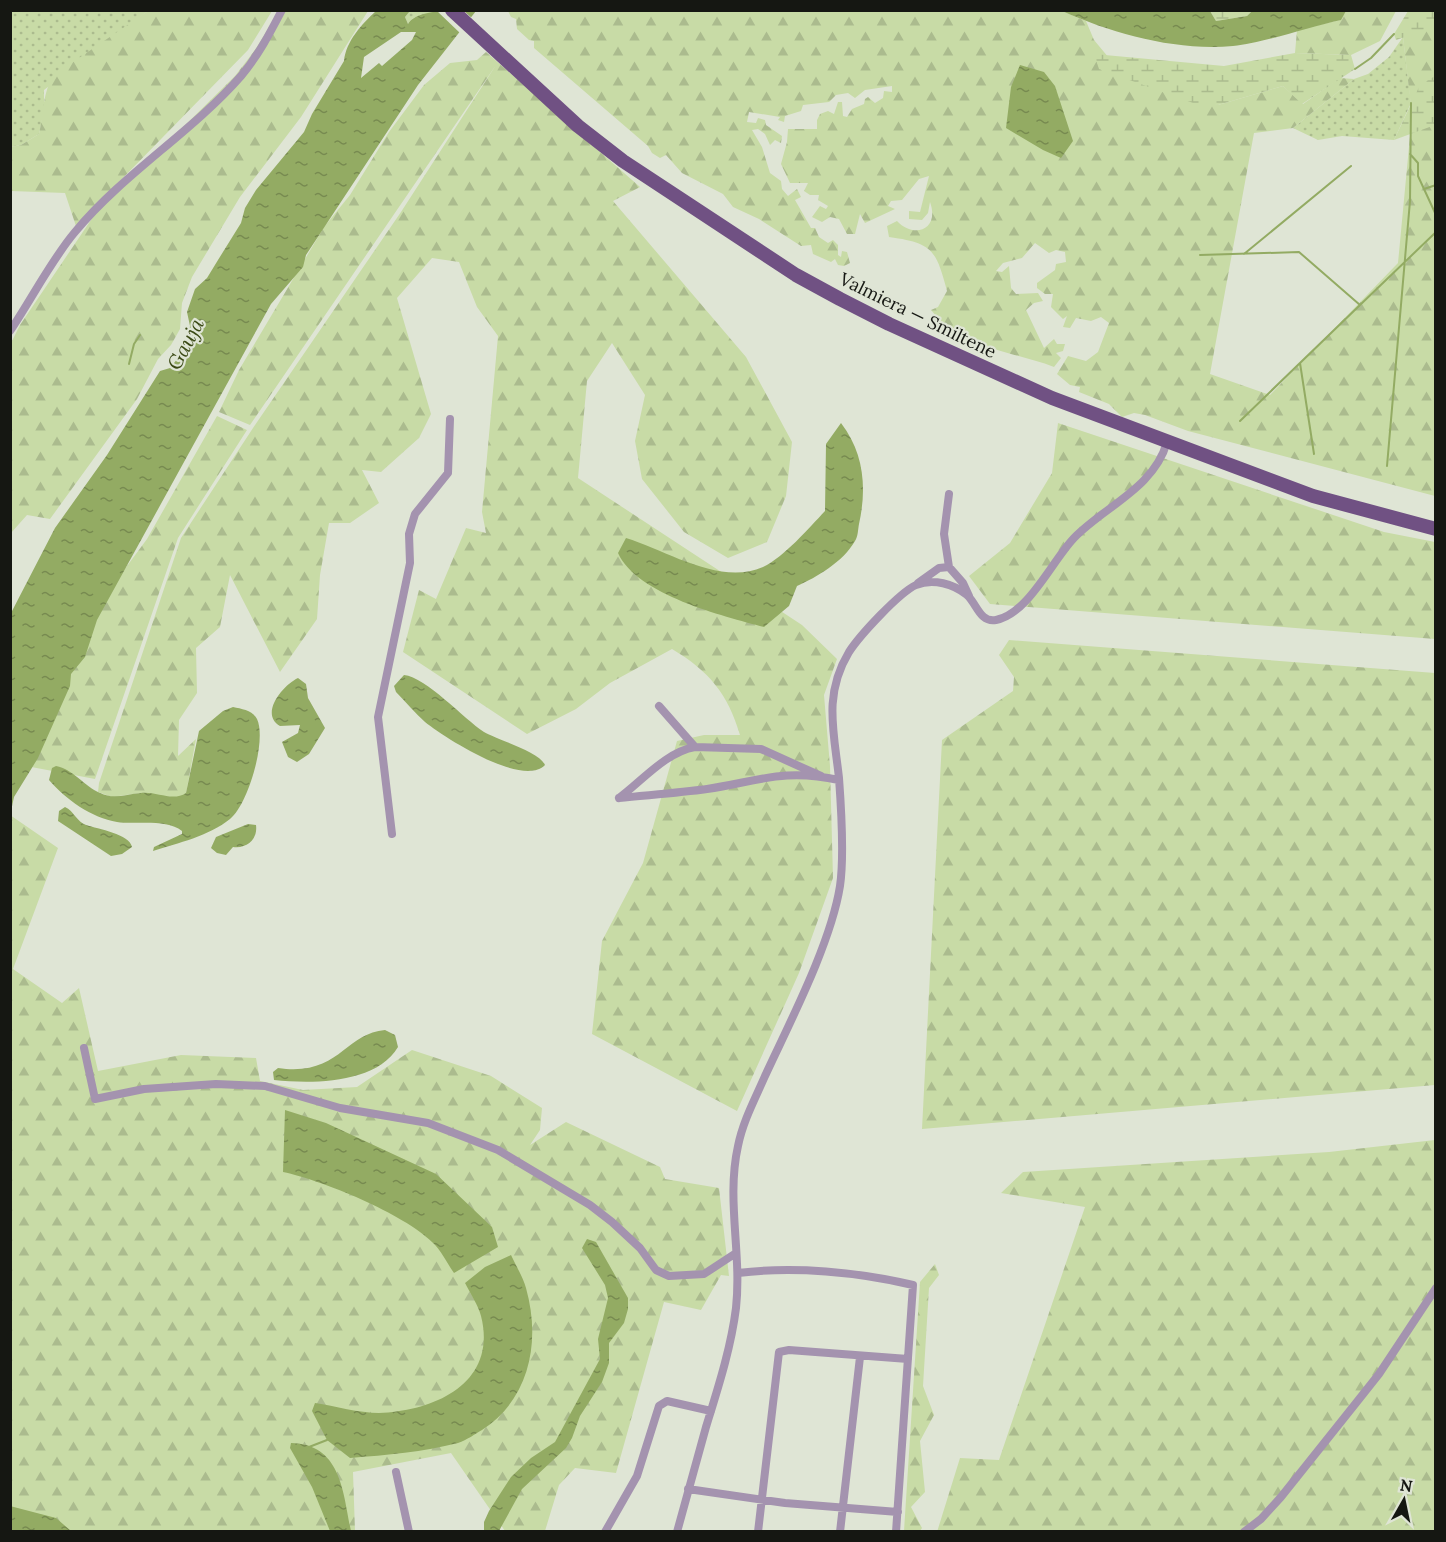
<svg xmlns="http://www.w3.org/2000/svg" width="1446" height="1542" font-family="Lora,serif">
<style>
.grass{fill:url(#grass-dots)}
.forest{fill:url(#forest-firs)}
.wetland{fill:url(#wetland-marsh)}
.water{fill:url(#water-ripples);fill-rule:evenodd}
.pier{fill:#dfe5d5}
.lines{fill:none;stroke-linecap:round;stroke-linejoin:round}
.stream{stroke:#93ab63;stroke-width:2}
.minor{stroke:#a493af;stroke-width:8}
.primary{stroke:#705183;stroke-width:14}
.labels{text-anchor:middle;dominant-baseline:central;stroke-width:4.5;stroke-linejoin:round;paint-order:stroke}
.street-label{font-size:18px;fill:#151712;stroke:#dfe5d5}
.water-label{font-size:20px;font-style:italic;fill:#3a4914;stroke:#dfe5d5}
</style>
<defs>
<pattern id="grass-dots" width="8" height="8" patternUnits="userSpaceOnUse" patternTransform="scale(1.5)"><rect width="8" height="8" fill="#c8dba6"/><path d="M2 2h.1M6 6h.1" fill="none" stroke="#abbb8e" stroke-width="1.8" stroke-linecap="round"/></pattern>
<pattern id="forest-firs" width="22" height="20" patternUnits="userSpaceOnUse" patternTransform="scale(1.5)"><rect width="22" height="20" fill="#c8dba6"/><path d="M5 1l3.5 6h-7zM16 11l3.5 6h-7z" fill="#abbb8e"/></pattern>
<pattern id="wetland-marsh" width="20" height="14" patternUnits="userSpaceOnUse" patternTransform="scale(1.5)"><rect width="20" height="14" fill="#c8dba6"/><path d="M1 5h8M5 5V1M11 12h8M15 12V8" fill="none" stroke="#abbb8e"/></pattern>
<pattern id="water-ripples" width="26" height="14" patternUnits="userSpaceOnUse" patternTransform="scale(1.5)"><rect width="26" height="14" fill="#93ab63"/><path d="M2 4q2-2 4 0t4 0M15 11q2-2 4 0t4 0" fill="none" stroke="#778a50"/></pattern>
</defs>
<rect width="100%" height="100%" fill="#dfe5d5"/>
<path class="grass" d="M11,11h137l-104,79v20l-5,24 -18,11 -10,2z
M410,11h28c-10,6 -23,1 -30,13l-3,-7z
M1403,37l8,66 -17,37 -52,-4 -24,4 -25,-12 61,-49 14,-5 21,-17z"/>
<path class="forest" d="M148,11h124l-24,39 -172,176 -11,-33 -54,-2v-44l10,-2 18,-11c5,-21 3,-41 15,-59z
M279,11h89l-67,106 -61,80 -48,80 -10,26 -2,26 -9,16 -13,14 -21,40 -87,120 -23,-4 -16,18v-190l9,-18 75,-111 140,-138 20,-26z
M508,11h554l24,10 8,19 25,30 99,35 65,-19 20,18 37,-26 14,1 -61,49 -39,5 -44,241 60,21 128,-132 14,-148 -9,-78 32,-26v485l-247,-65 -43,-16 -11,-2 -12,4 -13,-13 -30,-12 1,-5 -10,-2 -13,-11 11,-18 18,5 12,-9 11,-29 -8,-6 -10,4 -15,-3 -6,10 -7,-1 4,-11 -4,3 -12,-12 2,-13h-8l-8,-6v-5l18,-13 1,-6 10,-2 -1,-10 -9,-2 -7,3 -14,-10 -13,15 -19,5 -7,8 6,1 7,-6 2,22 5,6 22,-1 5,8 -9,2 -8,7 18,38 10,-9 3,5h8l-2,7 -7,2 5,5 -7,9c-42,-16 -92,-18 -123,-57l7,-3 9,-16c-11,-41 -14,-48 -58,-54l-2,-11 10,-5c17,18 43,9 33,-19l-2,11 -6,7 -13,-1v-8l11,1 9,-36 -10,3 -17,21 -11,1 -3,5 7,3 -30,14 -5,-9 -5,20h-8l-8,-15 -9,-2 -8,5 -10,-5 8,-11 6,3 2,-3 -10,-6 1,-5h-9l-6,-4 4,-8h-18l-9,-19 6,-22 1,-13h29v-9l3,-6 8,-3 6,3 4,-12h4l1,14 4,1 5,-8 12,-5 1,-5 3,-2 7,6 8,-5 1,-7 8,1v-6l-27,4 -10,8 -7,-5 -12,2 -7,7 -26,3 -2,6 -16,5 -1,6 -6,-2 2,-3 -31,-5 -2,10 9,1 2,-5 7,2 1,5 16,11 -1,7 -6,-3 -5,5 -5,-11 -7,-5 -6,1 10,17 8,26 11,8 1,8 6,7 9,-7 4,8 -6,3 16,28h4l4,9 9,6 5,-3 5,5v10l3,2 1,-6 5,1 3,11 -6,3 -6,-1 -3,-6 -4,3 -18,-8 -2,-9 -10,1 -42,-27 -26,-12 -10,-13 -41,-21 -16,-18 -6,3 -8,-5 -4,-7 -114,-98v-7l-5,-1 -12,-11 -1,-10 -5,-2z
M1346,11h50l-16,30 -29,14 -56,-2 2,-23 43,-10z
M486,52l154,135 -27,14 133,156 46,85 -6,54 -19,46 -39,16 -44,-26 -42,-53 -7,-38 10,-46 -33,-52 -25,38 -9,97 224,147 35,34 -13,36 6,71 3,112 -34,95 -62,138 -145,-77 10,-93 41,-78 34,-122 27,-6h36c-12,-41 -31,-64 -68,-86l-62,34 -34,26 -49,25 -124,-82 16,-62 17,9 30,-71 20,5 -4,-21 16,-176 -21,-29 -18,-45 -27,-4 -35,40 34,116 -12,24 -38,34 -19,-2 17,33 -29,20h-21l-9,52 -3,44 -37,53 -50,-97 -10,52 -24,21 1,45 -18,27 -1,36 18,-17 -10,55 -7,4 -39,-5 -28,4 -14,-5 1,-9 82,-245 72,-110 148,-216 95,-147 -246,360 -31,-13 20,-42 85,-143 26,-32 39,-63 35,-47 26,-22 27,-3z
M217,416l30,14 -69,108 -83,241 -69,-13 84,-177 37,-50z
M1058,423l326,109 51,10v97l-445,-35 -21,-28 41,-33 42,-70z
M1009,640l426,33v412l-513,44 20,-389 71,-49 1,-14 -15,-22z
M10,815l48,33 -45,121 49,34 17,-15 19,83 83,-16 75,3 4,23 43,9 54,-3 55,-37 79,26 51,32 -2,22 -10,15 36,-23 94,45 5,12 54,9 10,88 -8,-1 -20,35 -37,-8 -48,171 -41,-5 -16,17 -14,46h-40l-54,-78 -98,19 2,59h-344z
M1435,1140v391l-498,1 23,-74 39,2 86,-253 -84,-14 22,-21 306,-20z
M935,1264l4,11 -10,13 -6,98 11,29 -14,26 5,51 -14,15 11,21 -2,3h-16l16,-249z"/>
<path class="wetland" d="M1210,11h42l-5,5 -31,5z
M1408,11h27v7l-12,13 -27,9 -2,-6z
M1295,53l56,2 4,14 -53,35 -19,-18 -65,19 -25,-2 -94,-34 -5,-15 130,12z
M1435,76v49l-41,15 26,-55z"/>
<path class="water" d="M376,11h34l-5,6 3,7c9,-16 50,-13 68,-13l-58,74 -112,170 -3,12 -32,37 -174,316 -12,37 -14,17 -1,12 -32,72 -24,39 -3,14v-198l44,-85 52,-73 53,-84 10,-3 16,-20 4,-22 -3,-14 8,-23 12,-11 11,-18 23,-37 4,-15 11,-18 48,-58 8,-18 32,-53c2,-20 18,-37 32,-50zM401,32h15l-4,8 -30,26 -3,-3 -18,15 3,-21z
M1062,11h148l6,10 31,-5 5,-5h94l-5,9c-32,7 -78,23 -108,26 -58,5 -119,-12 -171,-35z
M1020,65l24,7 11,14 18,55 -12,17 -18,-8 -37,-22 5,-41z
M841,423c23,30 26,65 18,101 -1,5 -1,13 -4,17 -12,21 -38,36 -58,45l-8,20 -25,21c-41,-11 -127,-32 -146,-74l8,-15c42,13 94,48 137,29 21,-10 46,-39 62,-56l1,-67z
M404,675c22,2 60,44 80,57 14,8 56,20 61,33 -22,23 -100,-27 -120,-43 -10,-9 -19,-20 -29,-30l-2,-6z
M298,678l8,6 2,14 17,30 -16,26 -12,8 -9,-5 -6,-15 16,-9 2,-8 -20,1c-21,-12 3,-41 18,-48z
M233,707c9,2 19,3 24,12 10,21 -9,86 -27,100 -21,17 -52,24 -77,32l1,-4 28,-13v-3c-16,-13 -47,-6 -65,-9 -25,-4 -52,-23 -68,-42l3,-12 4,-2c17,3 28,20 44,27 14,7 26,1 41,0 15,-2 32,9 45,0l13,-62 24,-20z
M65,807c9,4 12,15 21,18 12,4 44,9 46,22l-10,7 -11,2 -53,-35 1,-10z
M248,824l8,1c2,15 -10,24 -23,22l-7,8 -9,-2 -6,-5 5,-11z
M385,1030l10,5 3,12c-22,37 -86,37 -124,33l-1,-8 5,-4c61,9 67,-35 107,-38z
M285,1110l41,13 110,51 56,53 6,20 -44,26c-7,-10 -13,-23 -22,-31 -28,-28 -110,-62 -149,-70z
M587,1239l9,3 32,56v11l-4,14 -15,20v20l-7,19 -22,34 -8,22 -6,10 -44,41 -23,42h-15v-9l5,-11 22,-34 20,-19 24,-16 45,-83 -2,-20 10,-41 -3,-13 -23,-37z
M511,1255c5,11 12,22 15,33 15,53 4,111 -44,142 -7,4 -15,10 -24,13 -35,9 -71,12 -108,15l-23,-18 -15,-29 3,-8c20,3 44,10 64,10 56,-2 119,-30 102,-97 -3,-11 -11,-23 -16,-33l20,-16z
M291,1443c51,1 52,51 60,88h-21l-18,-44 -22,-39z
M10,1506l46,12 15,13h-60z"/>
<path class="pier" d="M437,11h27l9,8 -12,15z"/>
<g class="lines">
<path class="stream" d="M1355,69l16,-11 23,-24
M1410,154l8,9v13l18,39
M1424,189l12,-4
M1244,254l107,-88
M1200,255l99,-3 61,53 76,-73
M1300,363l14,91
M129,364l5,-20 6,-9
M1240,421l120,-116
M1387,466l23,-265 1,-98
M309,1447l18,-7"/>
<path class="minor" d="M10,331c21,-31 42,-72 65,-99 49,-59 116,-99 166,-156 17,-20 29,-43 41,-66
M949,567l-5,-33 5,-40
M918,583l21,-15 10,-1 14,16 6,13
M659,706l36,41
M619,798c23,-17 47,-46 76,-51l66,2 60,27
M619,798c29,-3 59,-5 88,-9 52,-8 77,-21 132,-9
M392,834l-14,-117 32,-154 -1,-29 6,-20 33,-41 2,-54
M84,1048l11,51 49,-10 72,-5 49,2 75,22 88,15 70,27 92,55 22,17 28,26 16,22 13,6 35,-2 32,-21
M738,1273c56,-7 120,-1 175,12l-17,247
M396,1472l13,60
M688,1489l97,14 113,9
M605,1532l32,-56 22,-70 8,-5 44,10
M677,1532c10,-35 19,-70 29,-105 12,-39 25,-79 30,-119 6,-55 -10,-108 2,-162 5,-25 17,-47 27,-70 25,-54 66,-133 75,-190 4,-27 1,-81 -1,-108 -5,-46 -16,-83 10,-126 11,-17 50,-59 67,-67 17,-7 38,-1 51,10 10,9 13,28 29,25 32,-6 56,-59 78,-82 31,-32 80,-50 93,-96
M758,1532l21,-180 10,-2 119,9
M840,1532l20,-175
M1244,1532l17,-13 20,-22 75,-94 23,-29 57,-86"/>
<path class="primary" d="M452,10l126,116 45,35 173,114 44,24 49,25 163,74 261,98 123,33"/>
</g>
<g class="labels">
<g class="street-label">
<text transform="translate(918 315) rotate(26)">Valmiera — Smiltene</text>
</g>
<g class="water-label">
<text transform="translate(185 344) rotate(-62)">Gauja</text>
</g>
</g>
<rect width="1446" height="1542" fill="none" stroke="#151712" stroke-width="24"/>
<g transform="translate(1404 1500) rotate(9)" stroke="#dfe5d5" stroke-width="4.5" paint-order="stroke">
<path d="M0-4.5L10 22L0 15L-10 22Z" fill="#151712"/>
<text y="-9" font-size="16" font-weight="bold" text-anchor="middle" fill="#151712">N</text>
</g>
</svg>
